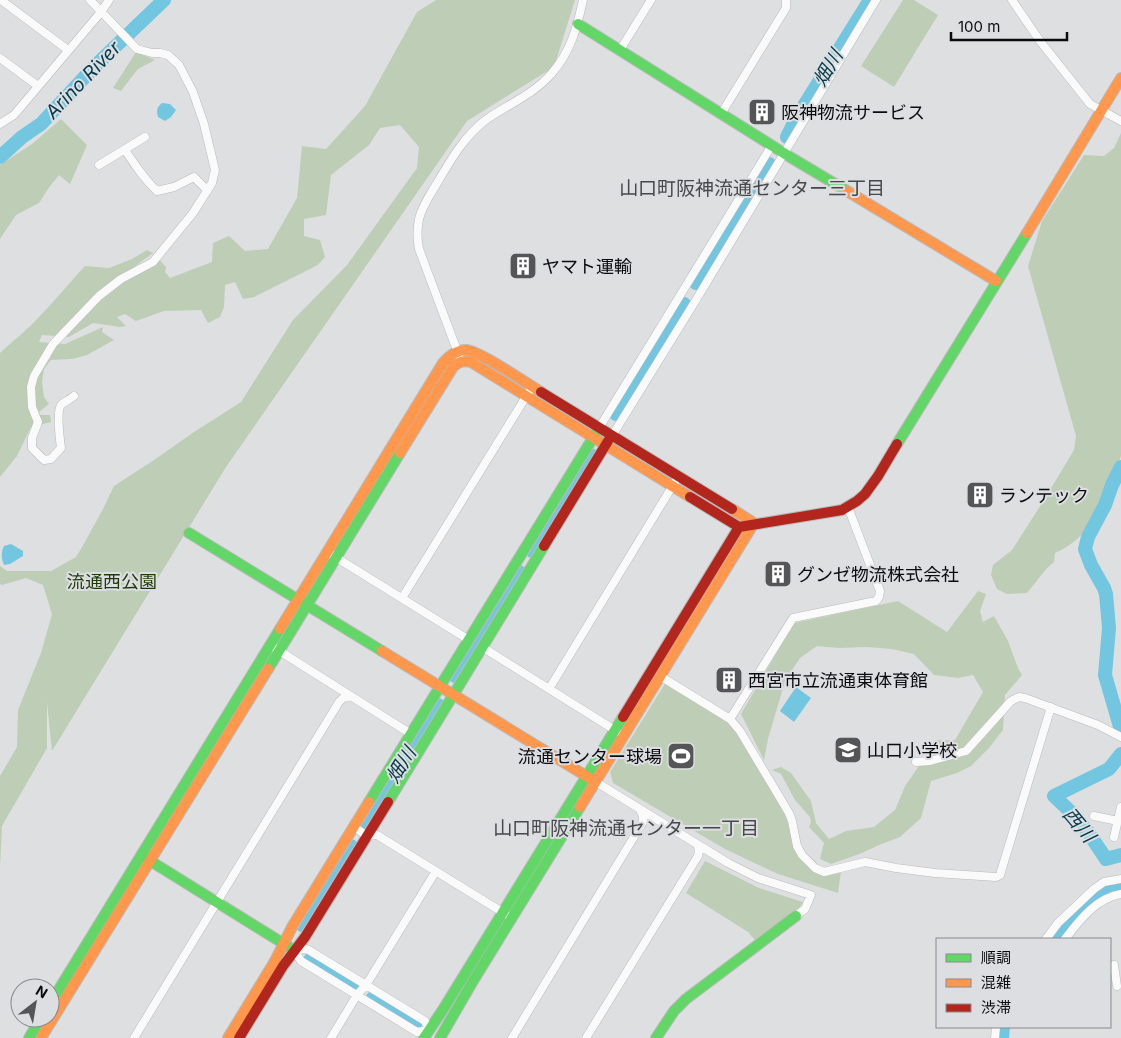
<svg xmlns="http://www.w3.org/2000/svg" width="1121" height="1038" font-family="Inter,'Noto Sans JP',sans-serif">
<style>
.green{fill:#beceb6}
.water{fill:#73c6e0}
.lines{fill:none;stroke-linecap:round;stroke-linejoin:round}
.river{stroke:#73c6e0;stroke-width:14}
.street-casing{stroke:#bababb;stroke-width:9}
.fast-casing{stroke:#bababb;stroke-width:12}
.slow-casing{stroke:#bababb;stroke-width:12}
.jam-casing{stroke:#bababb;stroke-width:12}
.street{stroke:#fafafa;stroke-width:8}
.fast{stroke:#63d668;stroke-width:10}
.slow{stroke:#ff974d;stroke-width:10}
.jam{stroke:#b3261e;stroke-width:10}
.labels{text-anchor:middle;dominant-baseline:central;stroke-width:4;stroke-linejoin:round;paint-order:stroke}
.poi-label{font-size:18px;fill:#0b0b0d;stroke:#dddee2;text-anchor:start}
.park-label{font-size:18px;fill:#1d3b04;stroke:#dddee2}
.water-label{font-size:19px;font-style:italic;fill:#033a49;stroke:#dddee2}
.neighbourhood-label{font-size:19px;fill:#47484b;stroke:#dddee2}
</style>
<rect width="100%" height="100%" fill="#dedfe1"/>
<path class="green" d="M436,0h139l-21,67 -87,54 -241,346 -174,284 -5,-49v46l-45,78 -2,42v-92l17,-29 1,-37 23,-57 11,-39 -9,-29 -17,-7 -24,7 -2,-1v-18l7,5h44l25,-14 5,-8 22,-40 11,-23 40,-26 40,-28 47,-30 52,-82 54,-55 70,-97 2,-21 -19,-22 -20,3 -11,17 -38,30 -5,40 -22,4v17l16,4 5,17 -7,8 -64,32 -11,2 -8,-17 -10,3 -1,22 -4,10 -12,6 -7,-13 -37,1 -28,10 -11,-7 -8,3 9,9 -6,1 -27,-4 -24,14 -27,-2 -3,7 26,2 38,-17 -1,5 12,8 -27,15 -15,4 -21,1 -7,9 -2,13 2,15 5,7 -10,8 1,3h10l1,7 -20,5 -14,29 -17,21v-124c13,-12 26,-22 38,-35 16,-16 31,-35 47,-52l24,2 23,-9 15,-9 6,3 -27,20 33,-14 7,8 -1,5 5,6 42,-16 1,-19 16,-7 16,15 23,-2 29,-51 5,-52 24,3 39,-43 52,-94z
M903,0h11l24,15 -44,72 -33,-21z
M136,52l19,8 -17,9 -17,22 -8,-3z
M61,119l26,26 -17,39 -11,-9 -9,11 -11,17 -23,12 -16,24v-74l32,-21z
M1121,133v323c-3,9 -9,16 -13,24 -3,7 -5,15 -8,22 -11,26 -19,39 -45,51l-1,9 -7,6 -20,25 -20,1 -10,-5 -6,-14 2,-10 19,-15 32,-50 30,-50 2,-14 -48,-170 14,-45 42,-66 20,1 10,-8z
M978,591l8,3 -6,17 3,11 11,-6 14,25 10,27 4,7 -17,20 -2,35 -14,18 -18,18 -14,7 -26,8 -10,37 -21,19 -21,8 -17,8 -31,11 -11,-5 4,-16 -15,-16 2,-5 -1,-5 -15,-17 -14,-26 -9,-4 9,-3 10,6 20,28 5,22 13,16 17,-8 28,-4 21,-17 10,-24 32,-46h18l28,-48 -10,-17 -15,3 -24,-3 -20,-21 -22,-5 -25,-2 -29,1 -21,-2 -17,12 -15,23 -17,58 -4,21 -23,-46 53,-91 104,-22 49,31z
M666,682l64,41 9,11 49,82 6,32 18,22 14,6 15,-5 -3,22 -60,-19 -53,-25 -112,-66 -3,-11z
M705,861l54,27 44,14 -4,6 -44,32 -7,-8 -62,-39z"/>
<path class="water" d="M162,103l8,1 6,6 -5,7 -6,4 -7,-4c-2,-7 -1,-10 4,-14z
M11,544l12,7v5l-13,8 -6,1c-3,-7 -3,-13 0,-19z
M796,687l15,11 -17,24 -14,-11z"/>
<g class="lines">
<path class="river" d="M787,137l10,-20 73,-117
M0,157l22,-20 19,-13 54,-58 69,-66
M696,283l73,-119
M616,414l68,-110
M1121,467l-9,18 -7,20 -17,32 -3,12 6,16 13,23 2,6 3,34 -4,47 16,55
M532,551l59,-96
M455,676l64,-104
M1121,754l-12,15 -55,27 20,19 14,17 18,27 15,-4
M364,825l74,-120
M302,925l49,-79
M1055,939c19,-24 35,-45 66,-52
M310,960l42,26
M373,998l42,26
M1002,1038l1,-11"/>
<defs>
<path id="street" d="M1,0l67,50
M1012,0l28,41 50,63 31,17
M620,50l31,-50
M0,58l38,28
M721,114l65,-106v-8
M0,124l14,-9 87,-103 8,-12
M125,150c10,15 19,29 32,41l17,-4 20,-10 13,13
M99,165l46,-28
M461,361l-42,-112c-2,-10 -2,-20 0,-30 3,-12 10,-23 17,-34 14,-24 28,-49 51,-66 22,-15 47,-25 65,-46 19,-22 25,-45 31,-73
M74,396c-3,3 -10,6 -13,9 -5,7 -1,35 0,43l-10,11 -7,1 -12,-12v-10l6,-16 -6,-15 -1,-20 3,-11 19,-32 46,-48 22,-17 32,-17 40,-49 19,-30 3,-13 -11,-46 -11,-32 -14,-27 -11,-10 -8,-2h-8l-15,-4 -47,-49
M599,428l173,-283
M612,436l84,-136 180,-300
M332,555l137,85
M402,598l130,-211
M270,645l141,89
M482,647l136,85
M660,676l70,43 10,12 49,82 3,8 5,25 5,9 13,13 9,4 41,-10 31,6 39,5 61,4 4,-2 51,-168
M549,689l129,-212
M730,719l63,-101 83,-17 3,-4 1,-6 -32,-84
M916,762l14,-1 36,-10 45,-50 8,-4 6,1 73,27 23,12
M596,782l132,81 30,15 53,17 -6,14 -9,7
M1094,816l24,5
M354,827l13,9 10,-1 130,80
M1114,837l7,-30
M1046,939l12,-16 36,-34 10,-7 17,-3
M1065,939c14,-18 31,-41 56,-45
M307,949l118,72 4,9 -12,2 -116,-71 -7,-11z
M1114,965l3,21
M134,1038l205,-336 4,-4 8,-2
M331,1038l26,-43 9,-10 70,-114
M512,1038l131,-216v-6l-3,-6
M586,1038l112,-182 1,-6 -2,-6
M995,1038l1,-11"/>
<path id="fast" d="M578,24l212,133 57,34
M897,444l130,-211
M189,533l193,118
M268,669l132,-216
M369,802l227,-369
M388,802l156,-256
M144,857l145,90
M50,1004l230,-375
M29,1038l12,-20
M424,1038l20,-30 179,-291
M440,1038l33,-57 107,-174
M656,1038l18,-27 12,-12 110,-83"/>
<path id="slow" d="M847,191l149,90
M1027,233l94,-155
M400,453l53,-86c6,-5 10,-7 18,-5l219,135
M280,629l163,-266c6,-7 13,-13 23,-13 14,1 60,33 75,42
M382,651l209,128
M580,807l174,-284 -22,-14
M41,1038l227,-369
M228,1038l47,-77 17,-34 77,-125"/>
<path id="jam" d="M541,392l191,117
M690,497l49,30 103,-17 15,-9 8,-7 13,-18 19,-32
M544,546l64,-105
M623,717l116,-190
M239,1038l44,-72 22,-29 83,-135"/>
</defs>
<use href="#street" class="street-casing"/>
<use href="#fast" class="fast-casing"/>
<use href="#slow" class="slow-casing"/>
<use href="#jam" class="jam-casing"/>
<use href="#street" class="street"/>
<use href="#fast" class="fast"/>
<use href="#slow" class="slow"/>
<use href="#jam" class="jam"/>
</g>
<defs>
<symbol id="building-square" viewBox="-11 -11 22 22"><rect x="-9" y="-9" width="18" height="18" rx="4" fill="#555557" stroke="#dddee2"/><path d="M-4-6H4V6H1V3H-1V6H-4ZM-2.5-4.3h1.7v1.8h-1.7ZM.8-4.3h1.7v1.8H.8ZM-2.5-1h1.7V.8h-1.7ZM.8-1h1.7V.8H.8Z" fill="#fff"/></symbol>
<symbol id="school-square" viewBox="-11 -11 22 22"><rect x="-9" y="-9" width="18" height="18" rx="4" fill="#555557" stroke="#dddee2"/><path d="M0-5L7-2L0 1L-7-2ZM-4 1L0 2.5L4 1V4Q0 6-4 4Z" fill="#fff"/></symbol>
<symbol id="stadium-square" viewBox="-11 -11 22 22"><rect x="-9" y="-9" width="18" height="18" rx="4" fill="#555557" stroke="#dddee2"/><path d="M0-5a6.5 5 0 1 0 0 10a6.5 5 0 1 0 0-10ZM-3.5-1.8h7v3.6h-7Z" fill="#fff"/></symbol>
</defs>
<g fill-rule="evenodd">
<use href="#building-square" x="746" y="96" width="32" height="32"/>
<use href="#building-square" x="507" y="250" width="32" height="32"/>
<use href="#building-square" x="964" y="479" width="32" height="32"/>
<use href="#building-square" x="762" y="558" width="32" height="32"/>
<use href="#building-square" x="713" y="664" width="32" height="32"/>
<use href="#school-square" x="832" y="734" width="32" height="32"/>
<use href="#stadium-square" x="665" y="740" width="32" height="32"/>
</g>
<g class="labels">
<g class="poi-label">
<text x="781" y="112">阪神物流サービス</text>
<text x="542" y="266">ヤマト運輸</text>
<text x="999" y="495">ランテック</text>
<text x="797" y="574">グンゼ物流株式会社</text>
<text x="748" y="680">西宮市立流通東体育館</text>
<text x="867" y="750">山口小学校</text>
<text x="662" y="756" text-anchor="end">流通センター球場</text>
</g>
<g class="park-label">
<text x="112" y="581">流通西公園</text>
</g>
<g class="water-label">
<text transform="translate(828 68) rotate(-59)">畑川</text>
<text transform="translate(83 80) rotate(-46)">Arino River</text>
<text transform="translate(401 765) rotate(-58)">畑川</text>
<text transform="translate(1079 825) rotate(50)">西川</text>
</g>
<g class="neighbourhood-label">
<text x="752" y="188">山口町阪神流通センター三丁目</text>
<text x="626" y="828">山口町阪神流通センター一丁目</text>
</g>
</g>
<rect x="936" y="938" width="175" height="90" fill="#dddee2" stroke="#898a8d"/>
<rect x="946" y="954" width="25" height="8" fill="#63d668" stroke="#898a8d"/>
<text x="981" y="963" font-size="15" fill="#0b0b0d">順調</text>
<rect x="946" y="979" width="25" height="8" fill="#ff974d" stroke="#898a8d"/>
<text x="981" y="988" font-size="15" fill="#0b0b0d">混雑</text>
<rect x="946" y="1004" width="25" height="8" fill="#b3261e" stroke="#898a8d"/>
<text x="981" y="1013" font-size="15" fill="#0b0b0d">渋滞</text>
<g transform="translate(35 1003) rotate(31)"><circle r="24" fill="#dddee2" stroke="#898a8d"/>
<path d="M0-4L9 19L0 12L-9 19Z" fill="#555557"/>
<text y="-8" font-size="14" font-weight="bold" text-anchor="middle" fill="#0b0b0d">N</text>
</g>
<path d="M951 32v8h116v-8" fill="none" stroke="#0b0b0d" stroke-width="2.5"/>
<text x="958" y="32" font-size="15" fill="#0b0b0d" stroke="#dddee2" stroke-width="4" paint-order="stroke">100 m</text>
</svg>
